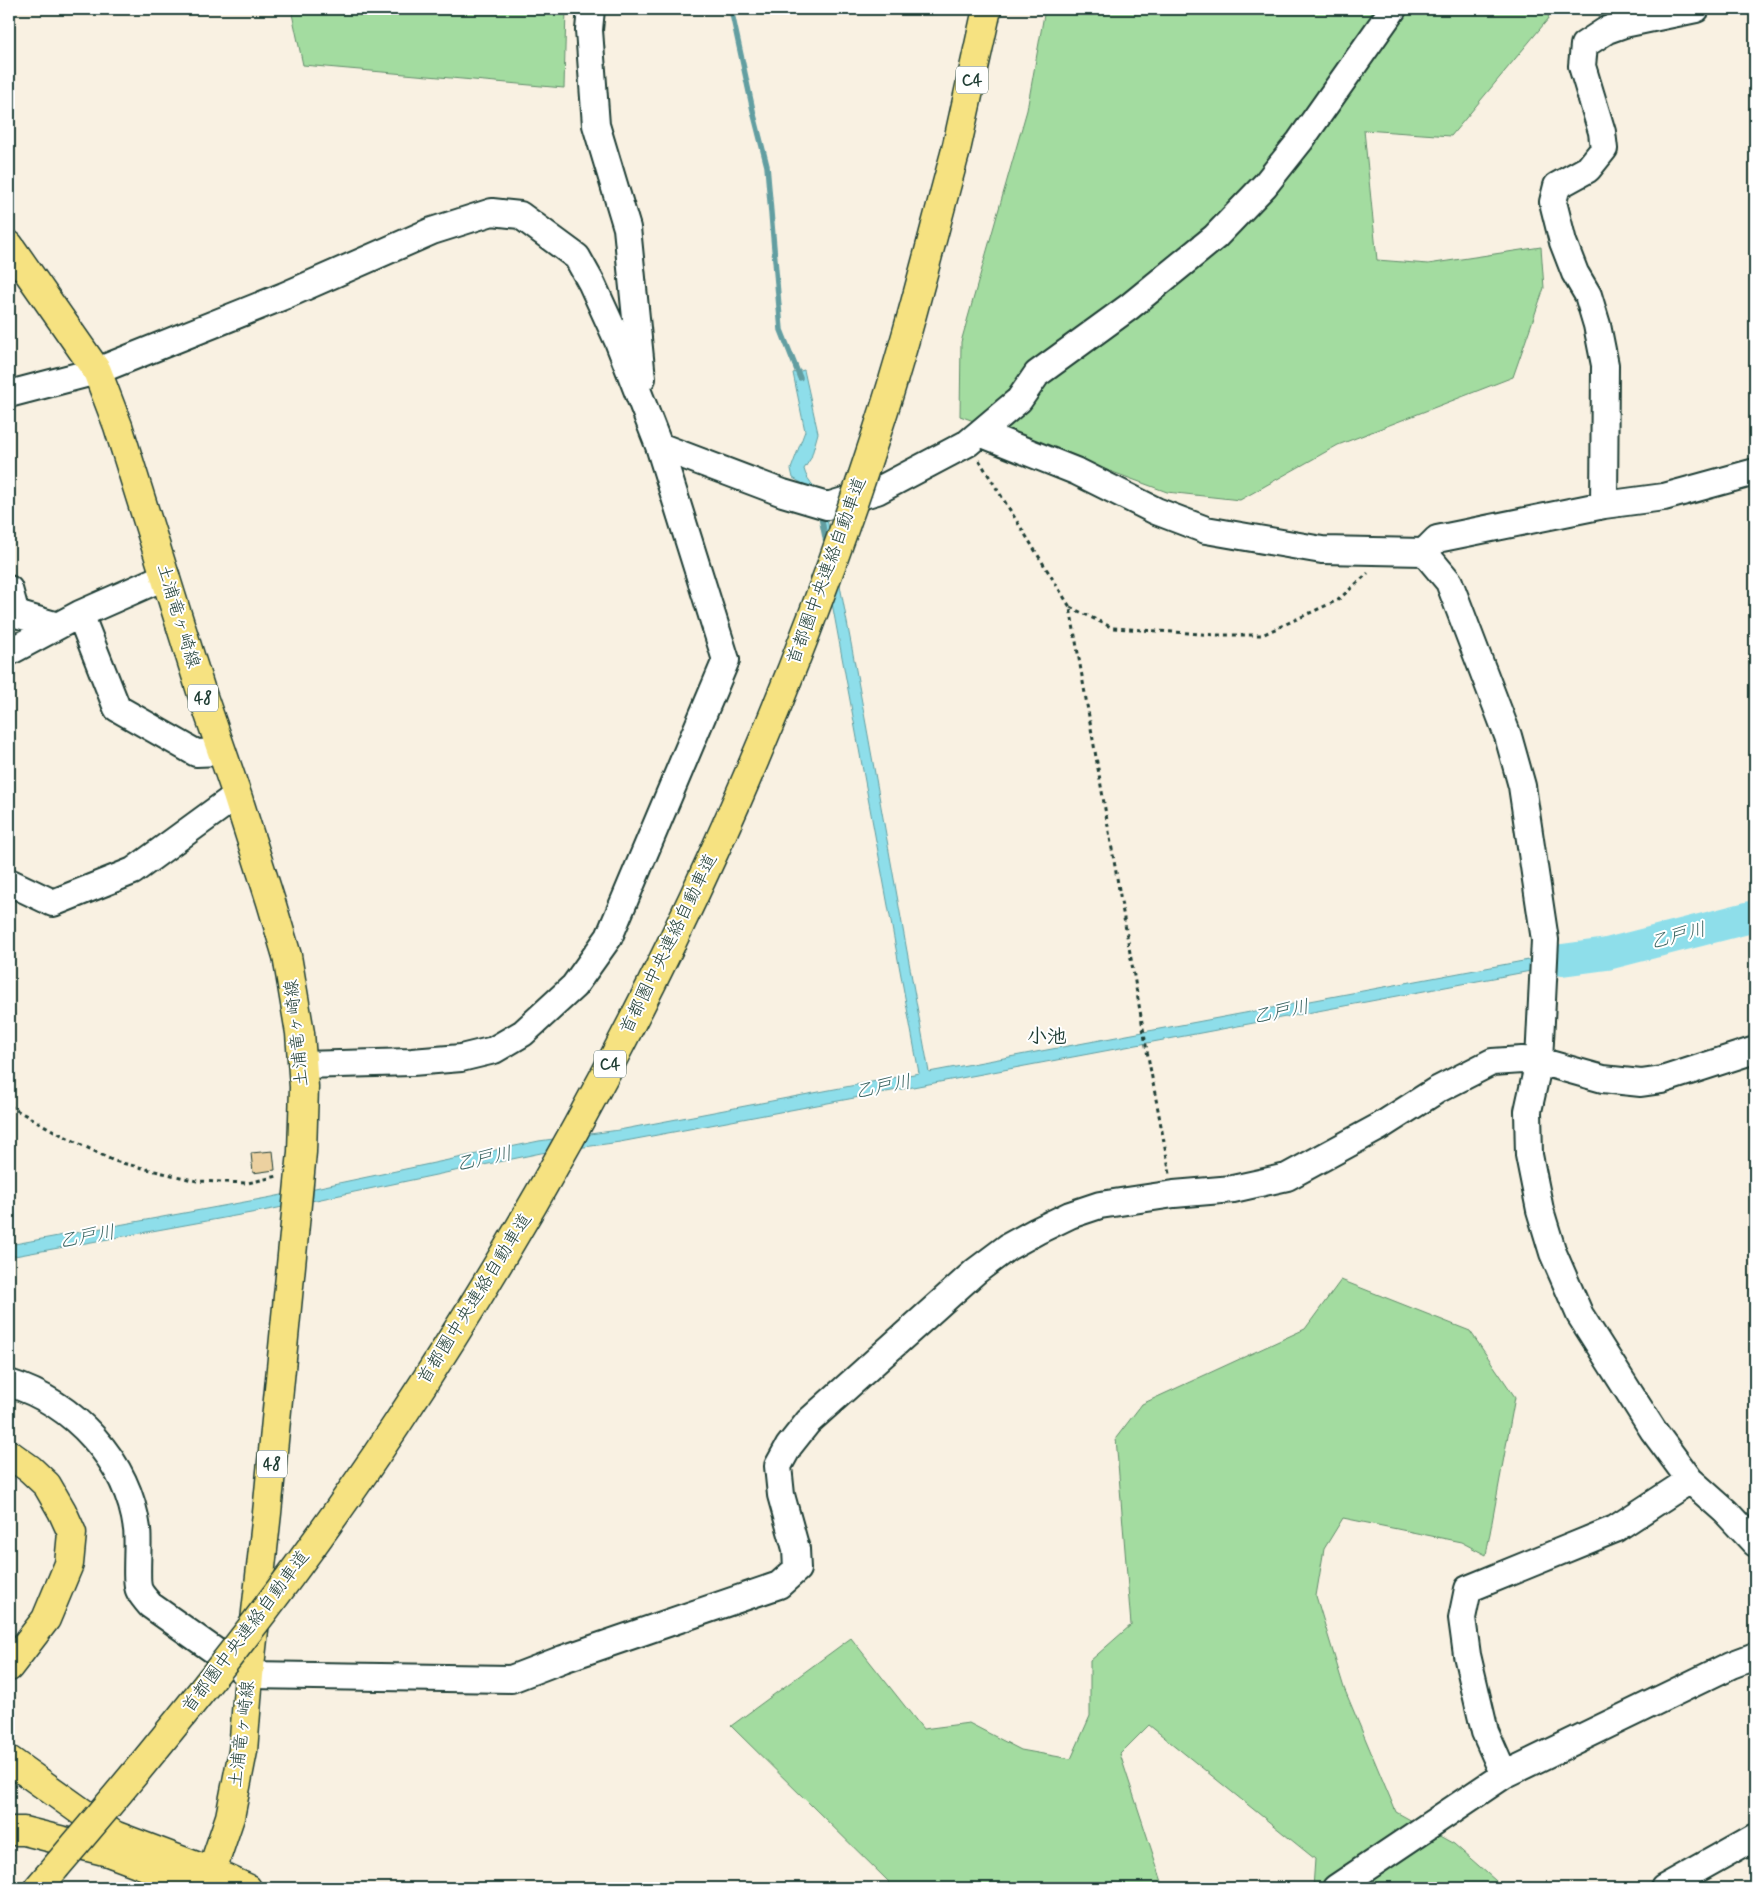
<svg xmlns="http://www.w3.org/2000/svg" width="1764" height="1897" font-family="Mynerve,'Klee One',sans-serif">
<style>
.green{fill:#a3dca0;stroke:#618c6a}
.water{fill:#8edeea;stroke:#629ea1}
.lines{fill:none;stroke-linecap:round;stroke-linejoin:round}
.stream{stroke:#629ea1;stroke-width:5.5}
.river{stroke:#8edeea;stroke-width:32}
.building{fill:#ecd1a0;stroke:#1f3d34}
.minor-casing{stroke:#1f3d34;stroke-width:30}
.major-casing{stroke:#1f3d34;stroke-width:31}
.highway-casing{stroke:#1f3d34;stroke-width:31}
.path{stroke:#1f3d34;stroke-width:3;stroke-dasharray:4 4;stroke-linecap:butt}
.minor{stroke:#fff;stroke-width:26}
.major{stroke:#f6e281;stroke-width:28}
.highway{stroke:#f6e281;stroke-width:28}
.highway-bridge-casing{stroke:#1f3d34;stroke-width:31;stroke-linecap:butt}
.highway-bridge{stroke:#f6e281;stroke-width:28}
.labels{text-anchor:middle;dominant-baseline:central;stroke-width:4;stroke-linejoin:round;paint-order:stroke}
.shield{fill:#fff;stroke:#627771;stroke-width:1}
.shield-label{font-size:16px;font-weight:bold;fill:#1f3d34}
.street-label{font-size:18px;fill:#1f3d34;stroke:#fff}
.water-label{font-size:19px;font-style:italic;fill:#3b6562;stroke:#fff}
.quarter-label{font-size:20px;font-weight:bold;fill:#1f3d34;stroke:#fff}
</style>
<rect width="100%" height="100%" fill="#f9f1e2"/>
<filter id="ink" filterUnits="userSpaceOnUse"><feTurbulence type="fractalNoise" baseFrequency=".02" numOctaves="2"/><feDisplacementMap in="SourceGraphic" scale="10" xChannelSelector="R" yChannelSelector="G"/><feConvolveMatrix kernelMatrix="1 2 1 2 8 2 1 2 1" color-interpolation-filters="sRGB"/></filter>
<g filter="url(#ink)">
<path class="green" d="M291,9h275l-2,79 -261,-23z
M1045,9h501l3,9 -98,118 -87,-6 13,130 51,4 113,-17 3,41 -31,89 -175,68 -98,55 -73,-8 -207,-76 1,-74 66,-232z
M1341,1280l129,51 45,66 -29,158 -25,-13 -118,-24 -19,31 -8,47 28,92 52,124 58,32 50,44h-191l2,-29 -166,-134 -29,29 44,134h-281l6,-6 -158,-156 120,-88 72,91 46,-6 52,27 50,9 19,-43v-55l41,-36 -15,-187 26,-34 163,-75z"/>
<path class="water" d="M804,370l14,63 -7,25 -7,11c3,14 17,21 20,35 38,189 70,379 105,568l605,-113 72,-11 2,12 -72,10 -916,172 -79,11 -268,56 -264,48v-12l263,-48 267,-56 80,-11 300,-57 -87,-470 -10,-108 -29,-17 -2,-9 14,-38 -12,-58z"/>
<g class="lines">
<path class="stream" d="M731,9l23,106 13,51 14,164 19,48
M820,512l7,35"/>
<path class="river" d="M1562,960l45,-6 148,-38"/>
</g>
<path class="building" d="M273,1151l2,19 -22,3 -2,-20z"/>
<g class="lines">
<defs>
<path id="minor" d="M591,9l-2,21 7,95 31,103 15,150
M9,394l88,-23 187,-75 148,-65 60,-19 28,3 57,42 15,27 26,57 41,105 67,214 -117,277 -35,49 -51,47 -29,17 -33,8 -49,4 -109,3
M980,433l98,39 78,39 50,19 116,20 102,2 13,-13 167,-34 60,-8 91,-25
M659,446l124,47 44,13 50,-15 91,-48 51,-43 18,-26 92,-67 86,-70 50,-52 35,-44 93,-132
M1604,505l1,-140 -8,-40 -9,-30 -13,-22 -12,-31 -10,-40 4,-16 31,-17 16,-20 -2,-17 -20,-66 2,-21 23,-15 17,-6 72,-15
M1424,552l25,30 59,154 14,50 23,154 -6,121 -11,50 1,44 11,55 13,43 27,62 73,115 37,50 36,32 29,31
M9,589l7,25 42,12
M80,614l37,94 79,45 25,-1
M9,652l71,-38 86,-38
M9,882l44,21 80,-32 104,-76
M9,1383c65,20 119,78 128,146 2,14 -2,52 2,61 2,5 8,11 11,15l99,70 262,4 52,-20 216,-74 18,-16 -1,-20 -15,-54 -3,-29 11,-20 19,-24 168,-151 32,-24 29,-16 33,-16 30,-10 74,-11 59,-5 54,-12 92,-50 58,-37 55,-28 30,-2 17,1 64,18 38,4 21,-3 93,-30
M1504,1775l-19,-43 -18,-77 -5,-37 6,-29 147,-60 75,-49
M1336,1888l168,-113 227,-110 24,-9
M1664,1888l91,-51"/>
<path id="major" d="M9,245l88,126 21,55 83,265 36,104 34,107 16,54 13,77 4,54 -2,65 -35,361 -18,162 -6,76 -13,66 -24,71
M212,1872l35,16"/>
<path id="highway" d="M956,150l31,-141
M9,1454l21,15 17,16 15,26 10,22 -3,31 -23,55 -37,48
M9,1760l105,75 98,37
M9,1831h15l84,21 56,21 34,15
M38,1888l17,-20"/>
</defs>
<use href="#minor" class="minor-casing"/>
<use href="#major" class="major-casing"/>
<use href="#highway" class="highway-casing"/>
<path class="path" d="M979,460l91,147 77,444 23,123
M1070,607l43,21 104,7h45l76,-35 30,-27
M9,1106l47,26 58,29 45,11 38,9 51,2 30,-7"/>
<use href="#minor" class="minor"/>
<use href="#major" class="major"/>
<use href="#highway" class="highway"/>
<defs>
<path id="highway-bridge" d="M55,1868c122,-142 239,-288 342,-444 203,-306 366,-640 479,-989 31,-94 54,-190 80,-285"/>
</defs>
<use href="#highway-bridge" class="highway-bridge-casing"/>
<use href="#highway-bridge" class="highway-bridge"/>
</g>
</g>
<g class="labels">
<g class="shield">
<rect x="956" y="66.5" width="32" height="27" rx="4"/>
<rect x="188" y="684.5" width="30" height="27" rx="4"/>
<rect x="594" y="1050.5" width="32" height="27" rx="4"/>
<rect x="257" y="1450.5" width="30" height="27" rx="4"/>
</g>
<g class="shield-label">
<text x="972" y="80">C4</text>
<text x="203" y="698">48</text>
<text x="610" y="1064">C4</text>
<text x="272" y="1464">48</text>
</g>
<g class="street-label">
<text transform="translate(827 571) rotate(-70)">首都圏中央連絡自動車道</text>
<text transform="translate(178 616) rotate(73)">土浦竜ヶ崎線</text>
<text transform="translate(669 944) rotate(-64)">首都圏中央連絡自動車道</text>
<text transform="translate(297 1033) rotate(-96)">土浦竜ヶ崎線</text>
<text transform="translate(475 1299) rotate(-58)">首都圏中央連絡自動車道</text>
<text transform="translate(246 1632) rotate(-53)">首都圏中央連絡自動車道</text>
<text transform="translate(242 1734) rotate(-83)">土浦竜ヶ崎線</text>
</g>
<g class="water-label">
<text transform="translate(1678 936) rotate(-14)">乙戸川</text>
<text transform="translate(1281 1012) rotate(-11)">乙戸川</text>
<text transform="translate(883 1087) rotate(-11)">乙戸川</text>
<text transform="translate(484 1159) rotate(-12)">乙戸川</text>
<text transform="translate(87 1237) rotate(-10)">乙戸川</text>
</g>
<g class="quarter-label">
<text x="1047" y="1037">小池</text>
</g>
</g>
<rect width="1764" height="1897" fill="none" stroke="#fff" stroke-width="30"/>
<rect x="15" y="15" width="1734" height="1867" fill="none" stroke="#1f3d34" stroke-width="2" filter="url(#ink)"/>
</svg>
